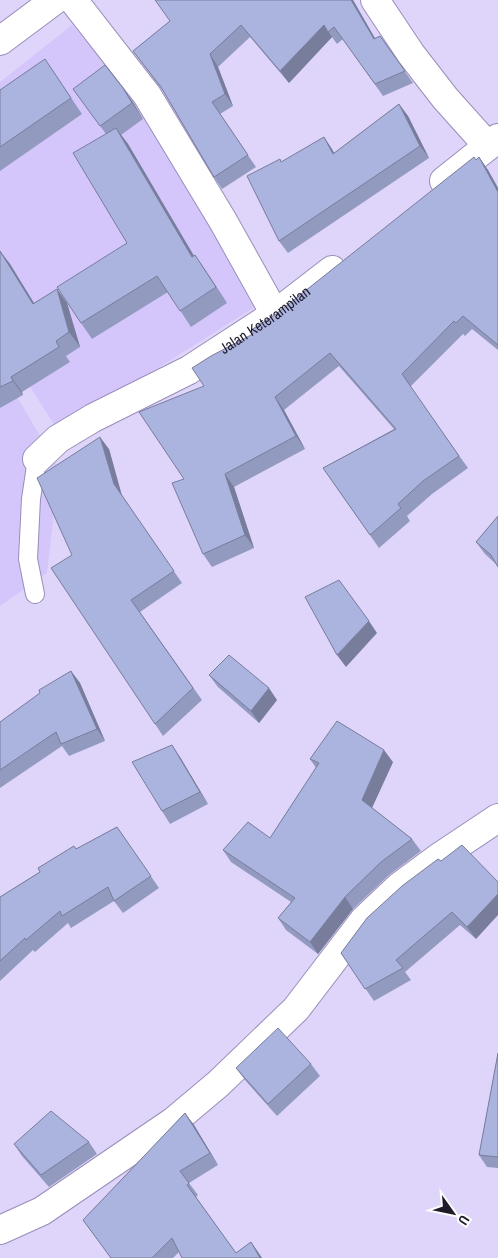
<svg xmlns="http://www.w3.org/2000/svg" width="498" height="1258" font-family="'Archivo Narrow',sans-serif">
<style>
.built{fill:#d4c6fb}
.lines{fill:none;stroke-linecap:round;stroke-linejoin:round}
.service-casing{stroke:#998eb9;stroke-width:20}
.minor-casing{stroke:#998eb9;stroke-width:30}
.service{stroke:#fff;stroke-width:18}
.minor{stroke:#fff;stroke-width:28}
.wall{fill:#939ac0}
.shaded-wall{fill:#787d9c}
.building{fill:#abb3df;stroke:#787d9c}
.labels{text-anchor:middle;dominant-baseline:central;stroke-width:4;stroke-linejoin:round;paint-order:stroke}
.street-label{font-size:15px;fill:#1e1a2a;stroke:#fdfdfd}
</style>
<rect width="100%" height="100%" fill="#dfd5fa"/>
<path class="built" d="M72,25l82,97 107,181 -203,128 -58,-92v-257z
M0,367l59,102 -12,104 -47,33z"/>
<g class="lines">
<defs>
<path id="service" d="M35,594l-7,-35 3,-60 6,-40"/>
<g id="minor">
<path d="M73,0l74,95 76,126 52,93"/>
<path d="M375,0l36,54 34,44 43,48"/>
<path d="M0,41l55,-41"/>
<path d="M444,181l54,-43"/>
<path id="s1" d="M37,459l21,-20 35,-21 96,-48 86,-56 57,-44"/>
<path d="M0,1230l42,-19 132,-90 44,-37 78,-75 68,-89 36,-34 38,-28 60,-40"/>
</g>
</defs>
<use href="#service" class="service-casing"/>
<use href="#minor" class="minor-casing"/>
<use href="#service" class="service"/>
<use href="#minor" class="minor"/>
</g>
<path class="wall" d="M353,0l22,38 5,-2 33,47 -30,13 -40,-57 -6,5 -5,-7 -43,46 -39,-46 -32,30 15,39 -13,8 36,53 -34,22 -8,-12 -51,-86 -30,-40 37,-30z
M45,59l37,55 -82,57v-81z
M123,88l11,16 9,15 -22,16 7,9 66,112 1,-1 32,48 -36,24 -23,-35 -76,47 -11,-16 46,-80 -21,-109 -33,-45z
M399,104l9,12 21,42 -141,95 -9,-12 3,-79 42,-25 10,16z
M479,157l9,13 10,18v162l-26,-21 -7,7 -2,-2 -53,53 58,81 -36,26 -25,22 3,5 -31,27 -56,-80 71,-39 -55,-63 -55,44 21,39 -71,38 20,61 -42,19 -9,-13 -19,-75 20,-93 49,-52 23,-20z
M0,251l10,13 24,39 23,-14 10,14 13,44 -14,9 4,6 -48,30 1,3 -23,13z
M109,449l13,47 60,87 -42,29 62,88 -39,36 -8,-12 -83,-169z
M498,516l-2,48 -11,-10 -9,-12z
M71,671l9,12 25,58 -36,15 -7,-10 -62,42v-66z
M209,675l68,25 -18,23 -41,-36z
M180,757l28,47 -38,20 -8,-13z
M310,759l83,3 -21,46 40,31 9,12 -32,24 -36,34 -35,45 -32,-24 -8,-12 13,-16 -60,-40 -8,-12 47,-12 46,-70z
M117,827l42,61 -36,25 -9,-12 -43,27 -3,-5 -33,29 -2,-2 -33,31v-84l76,-48z
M438,859l38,80 -16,-14 -55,47 6,8 -37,21 -33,-48z
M498,1053v115l-11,-1 -8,-12z
M311,1064l9,12 -43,40 -32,-36 -9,-12z
M185,1113l9,12 24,40 -29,18 9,12 -2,2 40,56 15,-11 11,16h-80l-3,-6 -6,6h-62l-28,-38z
M89,1142l8,12 -48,33 -27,-31 -8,-12z"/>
<path class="shaded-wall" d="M351,0h2l29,51 -8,-12z
M324,25l8,12 -43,46 -9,-12z
M210,54l8,13 15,39 -8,-12z
M123,88l11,16 9,15 -11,-16z
M399,104l9,12 21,42 -9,-12z
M116,128l12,16 76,129 -12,-16z
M324,137l8,12 9,17 -8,-12z
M479,157l9,13 10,18v4z
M0,251l10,13 33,54 -10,-14z
M195,255l11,16 21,32 -11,-16z
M57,289l10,14 13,44 -11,-15z
M11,377l11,15 1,3 -10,-14z
M275,397l9,13 21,39 -9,-13z
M100,437l9,12 13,47 60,87 -68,-99z
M225,474l9,13 20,61 -9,-13z
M369,621l8,12 -31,34 -9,-12z
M71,671l9,12 25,58 -8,-12z
M269,688l8,12 -18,23 -8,-12z
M172,745l8,12 28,47 -8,-12z
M384,750l9,12 -23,50 -8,-12z
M498,894v21l-22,24 -9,-12z
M345,897l8,12 -35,45 -8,-12z
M185,1113l9,12 24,40 -8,-12z
M251,1242l9,13 2,3h-2z"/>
<path class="building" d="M155,0h196l23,39 6,-3 25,35 -30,13 -41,-57 -6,5 -4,-7 -44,46 -39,-46 -31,29 15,40 -13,8 36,53 -34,22 -53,-90 -28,-36 37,-30z
M45,59l26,39 -71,49v-57z
M105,65l18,23 9,15 -32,23 -27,-37z
M399,104l21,42 -141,95 -32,-65 33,-17 1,3 43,-25 9,17z
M116,128l76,129 3,-2 21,32 -36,24 -23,-35 -76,47 -24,-36 70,-44 -54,-90z
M474,157l2,3 3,-3 19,35v153l-35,-29 -7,7 -2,-2 -52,53 57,82 -36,25 -25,23 3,4 -31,27 -47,-67 73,-39 -66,-76 -55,44 21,39 -71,38 20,61 -42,19 -31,-71 12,-4 -45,-67 65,-26 -12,-18 19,-12 42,-22 -2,-4 25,-16z
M0,251l33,53 24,-15 12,43 -13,9 3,6 -48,30 2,4 -13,6z
M100,437l14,47 60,87 -43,29 62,88 -38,36 -104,-156 21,-13 -35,-77z
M498,516v51l-7,-12 -15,-13z
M339,580l30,41 -32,34 -32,-58z
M229,655l40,33 -18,23 -42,-36z
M71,671l26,58 -36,15 -5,-12 -56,38v-48l40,-29 -1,-3z
M337,721l47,29 -22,50 50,39 -31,23 -36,35 -35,45 -32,-24 17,-20 -72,-48 25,-28 22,16 49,-75 -9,-4z
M172,745l28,47 -38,19 -30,-49z
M117,827l34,49 -37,25 -6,-14 -46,29 -2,-5 -34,29 -1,-2 -25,23v-64l40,-25 -2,-4 36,-22 2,3z
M462,845l36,37v12l-31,33 -15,-15 -56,48 7,8 -38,21 -24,-36 26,-35 35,-32 36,-27 3,2z
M278,1028l33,36 -43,40 -32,-36z
M498,1053v104l-19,-2z
M51,1111l38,31 -48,33 -27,-31z
M185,1113l25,40 -30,18 9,12 -2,2 49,68 15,-11 9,16h-78l-10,-20 -20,20h-41l-28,-38z"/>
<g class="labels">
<g class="street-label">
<text stroke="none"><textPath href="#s1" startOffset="268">Jalan Keterampilan</textPath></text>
</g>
</g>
<g transform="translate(453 1213) rotate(123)" stroke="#fdfdfd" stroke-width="4" paint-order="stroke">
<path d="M0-4L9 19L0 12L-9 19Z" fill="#1e1a2a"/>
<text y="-8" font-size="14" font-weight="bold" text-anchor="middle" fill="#1e1a2a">U</text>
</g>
</svg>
